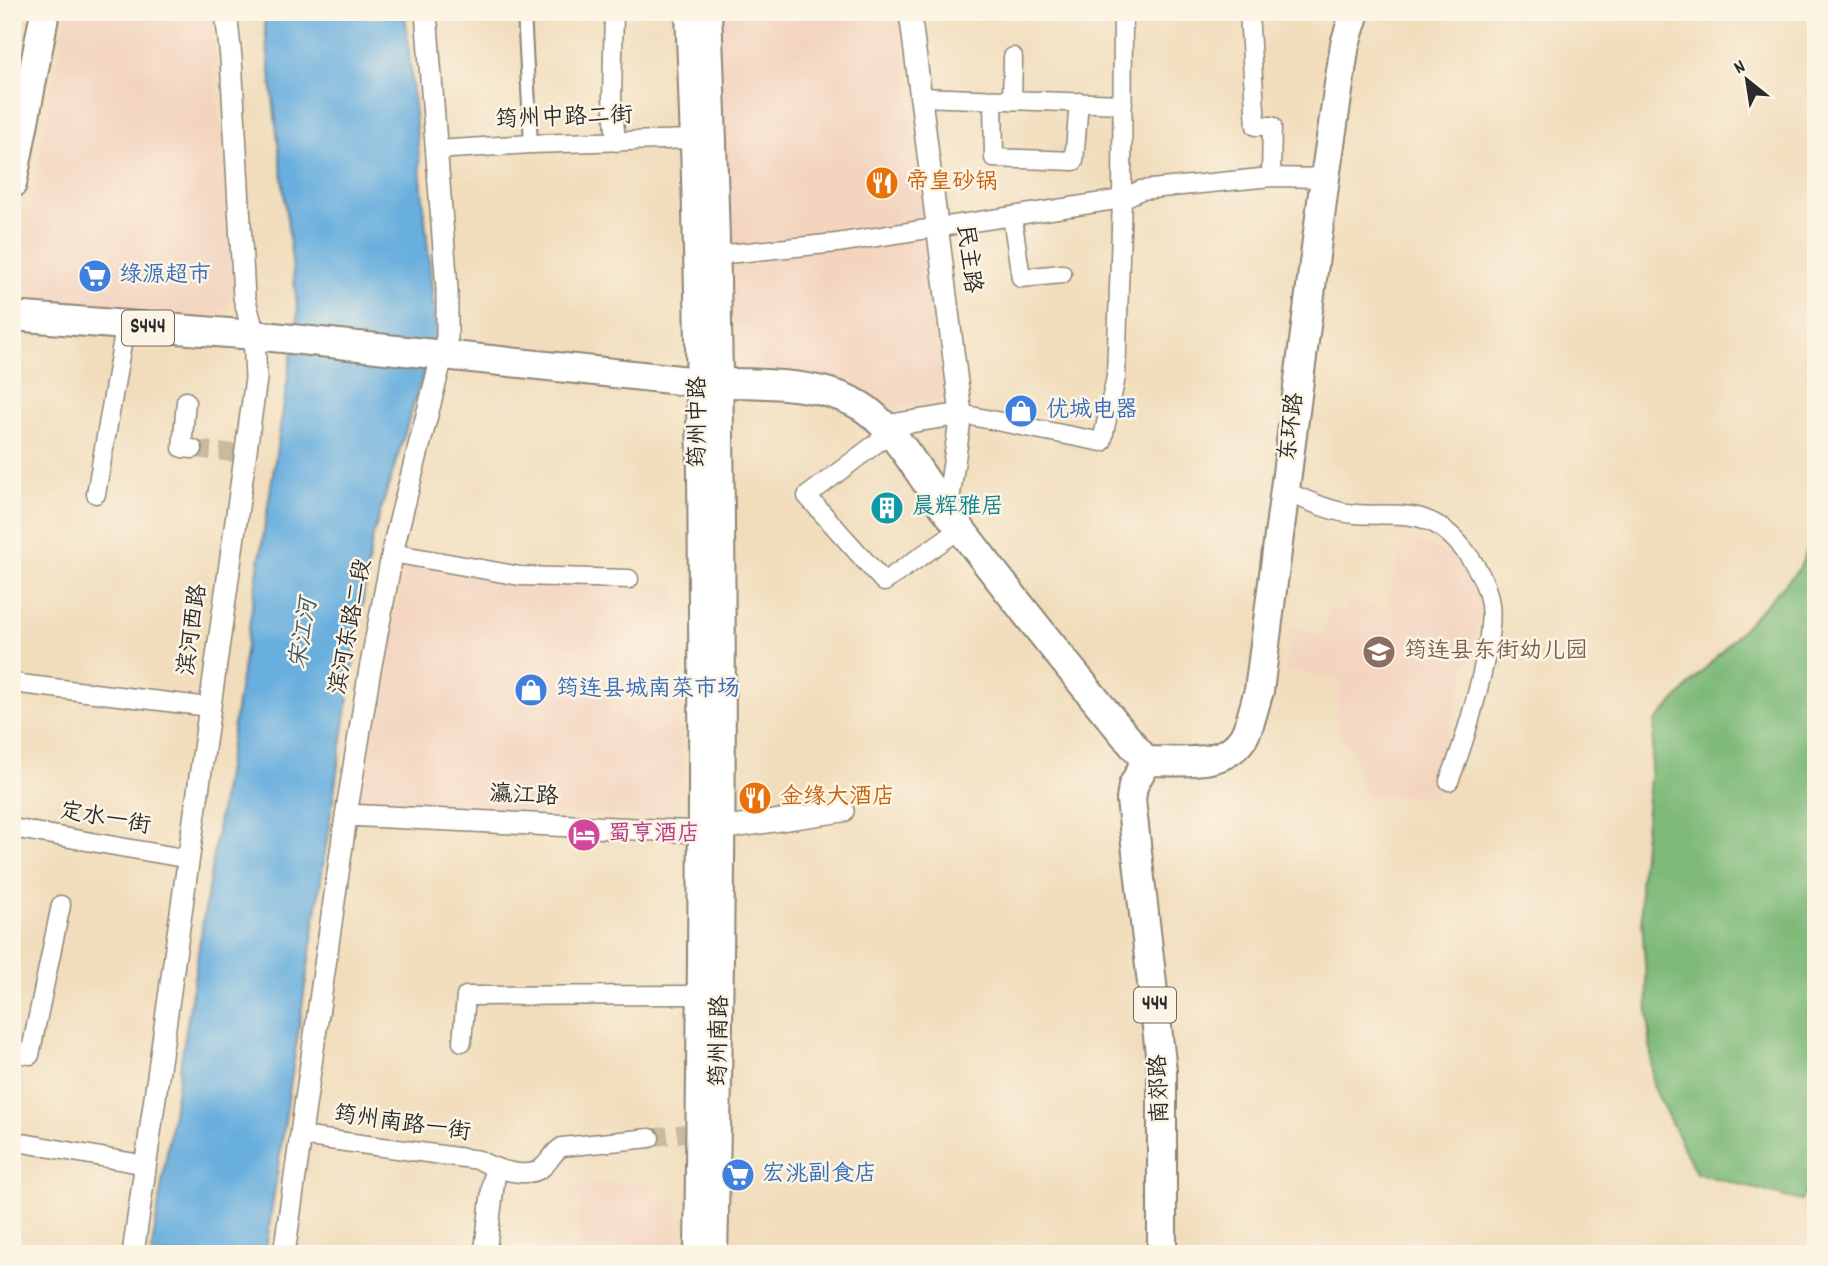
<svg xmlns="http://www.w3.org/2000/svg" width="1828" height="1266" font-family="Dekko,'LXGW WenKai TC',sans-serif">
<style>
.built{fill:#f3d4bf}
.forest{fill:#7fba79;stroke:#557252;stroke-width:2}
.water{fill:#68aede;stroke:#4a6c84;stroke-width:2}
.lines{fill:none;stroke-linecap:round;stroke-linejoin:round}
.minor-tunnel{stroke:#c9b99f;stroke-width:18;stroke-dasharray:18 9;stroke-linecap:butt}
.pedestrian-casing{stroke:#8e8474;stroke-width:16}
.minor-casing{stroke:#8e8474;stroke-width:21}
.tertiary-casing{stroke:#8e8474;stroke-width:24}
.secondary-casing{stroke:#8e8474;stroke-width:28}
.primary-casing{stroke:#8e8474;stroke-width:32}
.trunk-casing{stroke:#8e8474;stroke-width:32}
.pedestrian{stroke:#fff;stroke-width:12}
.minor{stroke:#fff;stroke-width:18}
.tertiary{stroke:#fff;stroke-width:21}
.secondary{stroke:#fff;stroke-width:24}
.primary{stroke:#fff;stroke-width:28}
.trunk{stroke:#fff;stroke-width:28}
.labels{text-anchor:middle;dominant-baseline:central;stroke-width:5;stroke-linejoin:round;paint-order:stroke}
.shield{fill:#fcf5e5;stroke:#6a6863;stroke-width:2}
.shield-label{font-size:21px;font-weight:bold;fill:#2b2b2b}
.street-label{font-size:23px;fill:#2b2b2b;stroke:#fcf5e5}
.food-label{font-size:23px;fill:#c56008;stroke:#fcf5e5;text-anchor:start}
.shop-label{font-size:23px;fill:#366cbe;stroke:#fcf5e5;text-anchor:start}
.culture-label{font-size:23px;fill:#0d838f;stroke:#fcf5e5;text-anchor:start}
.education-label{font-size:23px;fill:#785e54;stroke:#fcf5e5;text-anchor:start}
.hotel-label{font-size:23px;fill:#b23c85;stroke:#fcf5e5;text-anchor:start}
.water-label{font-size:24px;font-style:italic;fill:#40596a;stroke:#fcf5e5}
</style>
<rect width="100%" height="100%" fill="#fcf5e5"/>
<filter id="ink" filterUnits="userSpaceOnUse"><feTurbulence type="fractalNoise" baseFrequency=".0143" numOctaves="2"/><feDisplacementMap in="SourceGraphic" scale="14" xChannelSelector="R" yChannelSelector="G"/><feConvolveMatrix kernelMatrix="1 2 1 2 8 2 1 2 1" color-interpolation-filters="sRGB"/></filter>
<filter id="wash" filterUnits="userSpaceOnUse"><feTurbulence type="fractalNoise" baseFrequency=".00686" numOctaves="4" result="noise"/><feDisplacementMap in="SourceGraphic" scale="28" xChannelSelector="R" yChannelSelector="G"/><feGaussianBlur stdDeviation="1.57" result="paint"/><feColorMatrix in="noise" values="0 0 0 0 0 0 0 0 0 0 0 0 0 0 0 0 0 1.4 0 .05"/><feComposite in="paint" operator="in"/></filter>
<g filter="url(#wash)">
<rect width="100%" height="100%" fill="#f1ddbc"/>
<path class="built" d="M67,12h146l3,73 15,125 1,68 -4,27 -8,10 -11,3 -93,-6 -88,-15 -9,-11 -2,-15z
M713,12h190l4,73 38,300v15l-54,10 -48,-26 -45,-11 -62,-9z
M1404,539l49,16 29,53 -49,188h-68l-12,-45 -19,-29 7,-40 -56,-13 7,-43 31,9 6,-27 16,6v-14l41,9z
M403,567l142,14 132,2 5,203 -12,25 -10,6h-11l-68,-2 -157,-10 -64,-9 13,-54z
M579,1183l72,1 1,14h25l-1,52 -98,-1z"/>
<path class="forest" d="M1816,530v643l-15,28 -105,-28 -43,-87 -13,-199 15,-165 144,-153z"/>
<path class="water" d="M263,12h142l31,320 -64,207 -107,715h-114l147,-941z"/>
</g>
<g filter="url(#ink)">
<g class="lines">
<path class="minor-tunnel" d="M193,449l41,4
M650,1138l35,-5"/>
<defs>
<path id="pedestrian" d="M524,12l7,132"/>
<path id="minor" d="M614,12l-2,85 4,45
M1249,12l7,114h16l-1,51
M919,97l204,7
M993,100l1,58 80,3 5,-59
M1012,100l1,-43
M437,150l94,-6 162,-5
M1012,216l9,62 41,-4
M717,255l120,-12 285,-44 19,-9 130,-13 54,1
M186,401l-4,47 11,1
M961,414l141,28 14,-65 6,-178 1,-187
M884,426l-2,13 -75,57 77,86 76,-53
M1284,491c23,9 46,21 71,23 23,2 48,-2 69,5 31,10 62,54 66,86 5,37 -26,140 -41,176
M96,494l29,-167
M392,553l128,23 109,3
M12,683l197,24
M12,828l177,31
M462,1042l4,-46 234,-1
M12,1052l18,3 31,-150
M301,1136l178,24c14,8 49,21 64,7 8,-7 10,-15 19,-20l88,-9
M12,1141l134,24"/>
<path id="tertiary" d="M910,12l51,402 -14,97
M884,426l77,-12
M346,815l353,17 144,-21
M133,1254l123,-875 -2,-44 -10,-38 -13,-239 -5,-46
M284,1254l64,-451 21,-128 26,-135 52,-203v-48l-21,-277
M485,1254l10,-85"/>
<path id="secondary" d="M688,12c18,414 14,828 9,1242
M709,12c18,414 17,828 6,1242"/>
<path id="primary" d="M12,316l242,19 454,48c48,0 121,-2 160,28 32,25 54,68 79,100 64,85 131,168 199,250
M1146,761c31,-1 77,8 97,-23 8,-13 11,-33 16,-47l66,-513 20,-134 10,-32
M1146,761l-13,25 -2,14 31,271v183"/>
<path id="trunk" d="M12,184l33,-172"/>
</defs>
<use href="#pedestrian" class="pedestrian-casing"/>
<use href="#minor" class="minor-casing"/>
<use href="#tertiary" class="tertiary-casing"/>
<use href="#secondary" class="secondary-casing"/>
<use href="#primary" class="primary-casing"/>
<use href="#trunk" class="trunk-casing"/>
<use href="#pedestrian" class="pedestrian"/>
<use href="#minor" class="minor"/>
<use href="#tertiary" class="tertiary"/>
<use href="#secondary" class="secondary"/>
<use href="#primary" class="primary"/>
<use href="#trunk" class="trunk"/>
</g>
</g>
<defs>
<symbol id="restaurant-disc" viewBox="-11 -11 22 22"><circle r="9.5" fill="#e8710a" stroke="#fcf5e5"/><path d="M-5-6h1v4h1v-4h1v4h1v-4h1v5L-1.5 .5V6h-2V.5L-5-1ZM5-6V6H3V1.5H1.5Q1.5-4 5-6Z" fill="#fff"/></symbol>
<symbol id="supermarket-disc" viewBox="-11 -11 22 22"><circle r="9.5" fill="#3f7fe0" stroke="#fcf5e5"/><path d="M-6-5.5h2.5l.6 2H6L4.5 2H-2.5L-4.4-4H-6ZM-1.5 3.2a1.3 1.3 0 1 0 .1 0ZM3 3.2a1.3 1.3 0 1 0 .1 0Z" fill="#fff"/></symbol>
<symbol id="shop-disc" viewBox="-11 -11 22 22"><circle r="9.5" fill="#3f7fe0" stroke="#fcf5e5"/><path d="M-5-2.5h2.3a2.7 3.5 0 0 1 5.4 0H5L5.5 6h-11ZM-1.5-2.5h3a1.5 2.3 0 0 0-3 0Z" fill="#fff"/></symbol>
<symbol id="building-disc" viewBox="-11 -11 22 22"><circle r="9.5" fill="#0f9aa8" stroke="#fcf5e5"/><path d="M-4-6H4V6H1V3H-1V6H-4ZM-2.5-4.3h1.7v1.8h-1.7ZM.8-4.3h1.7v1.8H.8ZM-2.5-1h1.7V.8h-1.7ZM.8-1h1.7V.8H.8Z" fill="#fff"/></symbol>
<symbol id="school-disc" viewBox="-11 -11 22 22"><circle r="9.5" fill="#8d6e63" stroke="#fcf5e5"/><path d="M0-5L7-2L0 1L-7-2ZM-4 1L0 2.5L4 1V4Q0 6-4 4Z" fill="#fff"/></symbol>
<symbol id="hotel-disc" viewBox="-11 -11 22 22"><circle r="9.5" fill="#d1479c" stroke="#fcf5e5"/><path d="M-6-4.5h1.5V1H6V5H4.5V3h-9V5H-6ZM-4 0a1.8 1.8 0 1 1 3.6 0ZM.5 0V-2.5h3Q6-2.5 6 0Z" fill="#fff"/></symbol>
</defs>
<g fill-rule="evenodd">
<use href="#restaurant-disc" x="863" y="164" width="38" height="38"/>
<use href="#supermarket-disc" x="76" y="257" width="38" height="38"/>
<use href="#shop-disc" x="1002" y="392" width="38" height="38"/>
<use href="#building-disc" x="868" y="489" width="38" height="38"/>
<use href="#school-disc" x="1360" y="633" width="38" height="38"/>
<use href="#shop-disc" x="512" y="671" width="38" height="38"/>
<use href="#restaurant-disc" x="736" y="779" width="38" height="38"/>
<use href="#hotel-disc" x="565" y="816" width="38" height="38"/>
<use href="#supermarket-disc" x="719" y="1156" width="38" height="38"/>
</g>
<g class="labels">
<g class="shield">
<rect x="122" y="310.5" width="52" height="35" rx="5"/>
<rect x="1134" y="987.5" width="42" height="35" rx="5"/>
</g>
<g class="shield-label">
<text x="148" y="328">S444</text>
<text x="1155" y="1005">444</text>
</g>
<g class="street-label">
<text transform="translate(564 119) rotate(-2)">筠州中路二街</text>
<text transform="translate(967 259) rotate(83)">民主路</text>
<text transform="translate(699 422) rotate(-90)">筠州中路</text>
<text transform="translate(1293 427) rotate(-83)">东环路</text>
<text transform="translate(352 627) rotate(-79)">滨河东路二段</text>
<text transform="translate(194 630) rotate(-82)">滨河西路</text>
<text transform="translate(524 797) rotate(3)">瀛江路</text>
<text transform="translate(105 820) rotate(10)">定水一街</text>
<text transform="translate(721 1041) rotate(-89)">筠州南路</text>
<text transform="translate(1161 1089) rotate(-92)">南郊路</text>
<text transform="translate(402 1125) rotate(8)">筠州南路一街</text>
</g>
<g class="food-label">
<text x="906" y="183">帝皇砂锅</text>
<text x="780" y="798">金缘大酒店</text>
</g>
<g class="shop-label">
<text x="119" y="276">绿源超市</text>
<text x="1046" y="411">优城电器</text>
<text x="556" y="690">筠连县城南菜市场</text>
<text x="762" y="1175">宏洮副食店</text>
</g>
<g class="culture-label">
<text x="912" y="508">晨辉雅居</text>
</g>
<g class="education-label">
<text x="1404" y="652">筠连县东街幼儿园</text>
</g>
<g class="hotel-label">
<text x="608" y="835">蜀亨酒店</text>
</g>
<g class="water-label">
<text transform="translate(305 634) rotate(-81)">宋江河</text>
</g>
</g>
<rect width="1828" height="1266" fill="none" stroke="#fcf5e5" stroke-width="42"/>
<g transform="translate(1747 80) rotate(330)" stroke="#fcf5e5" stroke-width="5" paint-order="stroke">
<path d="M0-5L12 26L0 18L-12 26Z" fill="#2b2b2b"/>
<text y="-10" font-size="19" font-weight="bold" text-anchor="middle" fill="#2b2b2b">N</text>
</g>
</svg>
